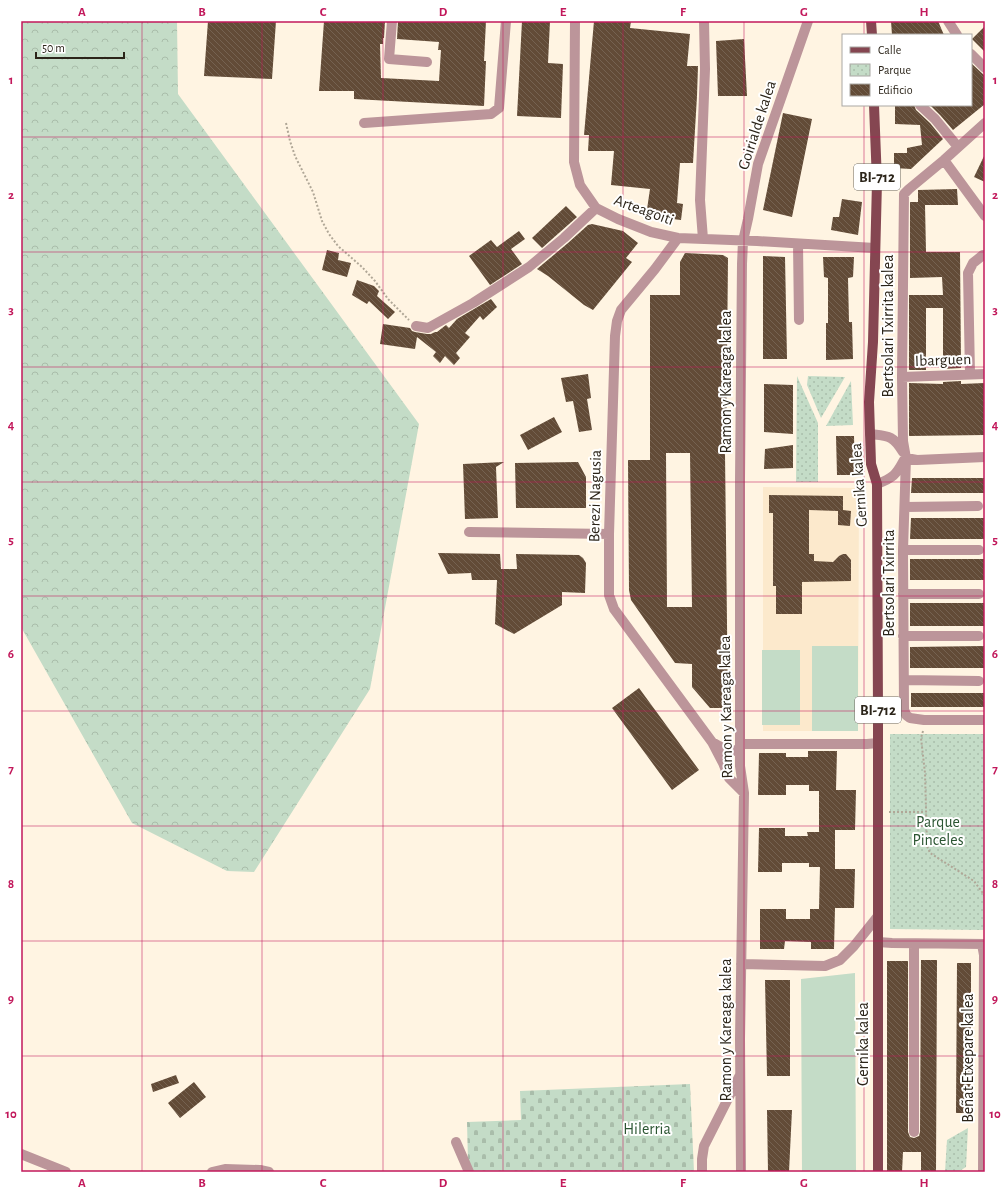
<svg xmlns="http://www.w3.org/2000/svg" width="1006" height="1193" font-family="'Alegreya Sans',sans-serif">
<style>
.built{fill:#fce9cc}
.grass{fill:#c4dcc7}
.forest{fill:url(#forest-crowns)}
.cemetery{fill:url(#cemetery-stones)}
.park{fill:url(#park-dots)}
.building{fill:url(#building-back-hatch);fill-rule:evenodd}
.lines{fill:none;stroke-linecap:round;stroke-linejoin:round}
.path{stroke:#b0a797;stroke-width:2;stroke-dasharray:2 2;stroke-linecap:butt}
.minor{stroke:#bc959a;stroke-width:10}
.major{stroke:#854651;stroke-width:10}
.grid{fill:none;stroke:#c2185b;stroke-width:1;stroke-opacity:0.55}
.labels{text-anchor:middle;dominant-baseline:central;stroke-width:4;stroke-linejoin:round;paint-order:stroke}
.shield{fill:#fff;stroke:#6b665e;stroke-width:1}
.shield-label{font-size:15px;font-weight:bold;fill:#2b2419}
.street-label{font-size:16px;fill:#2b2419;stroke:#fff}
.park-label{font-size:16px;fill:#2b5532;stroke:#fff}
.neatline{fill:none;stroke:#c2185b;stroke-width:1.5}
.grid-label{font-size:13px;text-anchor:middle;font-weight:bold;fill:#c2185b}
</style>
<defs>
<pattern id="forest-crowns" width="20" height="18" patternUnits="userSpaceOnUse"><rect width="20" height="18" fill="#c4dcc7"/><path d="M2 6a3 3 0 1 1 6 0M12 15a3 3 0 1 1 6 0" fill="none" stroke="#a9bdaa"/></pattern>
<pattern id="cemetery-stones" width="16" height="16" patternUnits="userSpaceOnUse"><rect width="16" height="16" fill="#c4dcc7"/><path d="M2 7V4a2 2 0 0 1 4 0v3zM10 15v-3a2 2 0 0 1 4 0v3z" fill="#a9bdaa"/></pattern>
<pattern id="park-dots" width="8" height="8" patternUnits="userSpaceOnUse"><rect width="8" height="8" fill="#c4dcc7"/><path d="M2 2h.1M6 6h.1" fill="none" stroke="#a9bdaa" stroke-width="1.8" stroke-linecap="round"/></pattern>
<pattern id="building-back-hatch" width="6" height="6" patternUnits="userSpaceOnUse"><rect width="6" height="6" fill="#624b37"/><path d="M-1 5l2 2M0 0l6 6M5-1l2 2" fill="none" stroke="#756251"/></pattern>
</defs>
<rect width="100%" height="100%" fill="#fff4e2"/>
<path class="built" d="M763,487l96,1 -1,243h-95z"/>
<path class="grass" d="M812,646h46v85h-46z
M762,650h38v75h-38z
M855,973l1,199h-54l-1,-193z"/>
<path class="forest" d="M21,21h156l1,73 241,330 -49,265 -116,183 -27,-1 -95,-48 -111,-196z"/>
<path class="cemetery" d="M690,1084l4,88h-221l-5,-10 -1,-40 54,-2 -1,-29z"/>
<path class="park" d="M797,376l21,47v59h-22z
M808,376l37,1 -24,41 -14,-33z
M851,381l2,44 -27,1z
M890,734h95v196l-95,-1z
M968,1128l-2,39 -8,5h-13l2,-32z"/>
<path class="building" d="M208,21h68l-4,58 -68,-3z
M324,21h61l-1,17h-1v6h-3l1,34 58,3 2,-31h-3l1,-8 -42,-3 1,-18h88l-2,40h2l-2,45 -130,-7v-8h-35z
M522,21h28l-2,42 15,1 -2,54 -44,-2z
M594,21h37l-1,7 60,6 -3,32h11l-1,30 -4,67h-13l-3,40 6,1 -2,16 -35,-4 4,-27 -39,-4 3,-34h-26l1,-16h-5z
M891,21h47l6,14h-52z
M985,26v26l-13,-13z
M744,39l3,57h-29l-2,-55z
M971,63l14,13v28l-32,26 -13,-15 -10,-10h41z
M895,105h19l2,5 14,13 13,16 -32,30 -17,-1v-15h13v-5l15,-3 -2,-20 -25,-1z
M783,113l29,6 -20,98 -29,-7z
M985,154v28l-11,-5z
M957,189l1,16h-33l1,47h34l1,116 -18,1v-61h-17v62h-17v-75h34l-1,-18 -32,1v-76h8v-12z
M842,199l20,3 -4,33 -27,-5 2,-13h6z
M566,206l11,11 -35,31 -10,-10z
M592,224l31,7 15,12 -12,15 6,4 -39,48 -9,-5 -36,-29 -11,-7 31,-26 20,-18z
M519,231l6,8 -14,10 11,15 -32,21 -21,-29 22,-16 6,7z
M327,250l12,3 -1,7 13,3 -4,14 -25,-7z
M685,253l38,2 5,3 -2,196h-1l3,254h-18l-18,-21v-23l-17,-1 -44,-63 -2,-10 -1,-130h22v-165h30v-33zM666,453h24l2,154h-25z
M763,256l22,1 2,102h-24z
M823,257h31l-1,20 -5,1 1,44h3l1,37 -27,1v-37h2v-45l-4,-1z
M357,280l17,6 5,5 -2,5 18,16 -7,7 -19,-18 -2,3 -15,-9z
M491,299l6,8 -14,13 -3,-4 -15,17 5,4 -14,16 4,5 -6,7 -9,-9 -5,7 -7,-7 3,-4 -19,-15 -2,12 -35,-5 3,-20 27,4 2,3 3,1 12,2h4l4,-2h2l9,-7 3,3 8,-9z
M588,374l3,24 -4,1 5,31 -13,2 -6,-31 -7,1 -5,-24z
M961,381v3l24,-1v52l-76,1v-53l34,1v-2z
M764,384l29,1v49l-29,-2z
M554,417l8,15 -34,18 -8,-15z
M836,436h18l1,39h-18z
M793,445v23l-29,1 1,-20z
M504,462l-8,5 2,51 -33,1 -2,-55z
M578,462l8,15v31h-70l-1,-45z
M912,478h73v15h-74z
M769,495l74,1v14l8,1 -1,15 -12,-1v-14l-29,-1v44h5v7l19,1 6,-6 4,-2h3l5,6v21l-49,1v32h-26v-28h-3v-73h-4z
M911,518h74v21h-75z
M438,553l62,1 1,15h16l-1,-15 63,1 4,3 3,5 -1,30 -23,-1v13l-48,29 -19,-10 2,-44h-25l-1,-7 -23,1z
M910,559h75v21h-75z
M910,603h75v23h-75z
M985,646v22h-75v-21z
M639,688l60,82 -27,20 -60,-82z
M911,693h74v14h-74z
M808,751h29l-1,39h20l-1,40h-20v39h20l-1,39h-19l-1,41h-23v-7l-26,-1 -1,8h-24v-40h26v10h24v-10h9l1,-42h-11v-4h-27v9h-24l1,-44h26v8h23l-1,-4h12v-41h-10v-6h-23v10h-28l1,-42h27v4h22z
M921,960h16l-1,212h-15v-20h-18l-1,20h-15v-211h21v171l2,5 4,1 5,-2 1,-4z
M957,963h14v150h-15z
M765,980h25v96h-23z
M176,1075l3,8 -26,9 -2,-8z
M194,1082l12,15 -26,21 -12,-15z
M767,1110h25l-3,62h-21z"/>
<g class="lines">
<path class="path" d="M286,123l4,18 5,15 18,36 9,29 7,13 9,12 24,21 13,14 13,18 21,21
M923,731l-2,7 4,35 2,73 3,7 44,28 11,15
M889,812h36"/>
<path class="minor" d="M392,21l-3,38 38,3
M575,21l-1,141 6,23 16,23 22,11 33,13 27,6 79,3 118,7
M948,21l9,14
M971,54l14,14
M920,105l15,14 23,28
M364,123l127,-9 8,-6 7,-87
M985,123l-41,37 -35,29 -5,5 -2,183 1,64 3,17 -3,92 1,159 2,6 4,3 14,2h61
M944,160l41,56
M678,238l-23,31 -34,41 -4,11 -2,15 -6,198v61l5,14 98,133 11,21 6,15 15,15
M703,239l-3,-39 5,-131 -1,-48
M798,244l1,76
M416,326l12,2 45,-25 56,-36 35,-29 32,-30
M970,374l-2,-101 5,-10 10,-8h2
M902,377l83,-3
M870,434c18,2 23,1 33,18
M906,458l11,2 68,-3
M877,484c16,-6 19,-9 27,-24
M905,507l73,-1
M469,532l140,2
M903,550h76
M903,594h76
M903,636h76
M904,680l75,1
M712,742c8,5 15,9 24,9l4,-4v-3
M740,744h127l11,-1
M878,942l14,1 93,1
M982,944l2,11 -1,217
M741,964l84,2 15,-6 14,-14 24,-30
M914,1132v-188
M456,1142l13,30
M21,1154l45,18
M212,1172l13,-3 35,1 9,2
M702,1172v-13l2,-13 36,-71
M741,1172l-1,-133 4,-246 -4,-27v-286l2,-216 1,-23 5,-22 10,-55 50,-143"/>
<path class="major" d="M871,21l1,14
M874,105l3,77 -4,160 -4,60 2,62 6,20 1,230v458"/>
</g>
<path class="grid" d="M142,21v1151M262,21v1151M383,21v1151M503,21v1151M623,21v1151M744,21v1151M864,21v14M864,105v1067M21,137h964M21,252h964M21,367h964M21,482h964M21,596h964M21,711h964M21,826h964M21,941h964M21,1056h964"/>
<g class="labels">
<g class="shield">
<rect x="854" y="164" width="46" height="26" rx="3"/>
<rect x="855" y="697" width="46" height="26" rx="3"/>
</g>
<g class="shield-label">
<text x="877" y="177">BI-712</text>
<text x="878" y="710">BI-712</text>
</g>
<g class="street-label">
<text transform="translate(757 125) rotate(-72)">Goirialde kalea</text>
<text transform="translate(644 210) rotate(20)">Arteagoiti</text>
<text transform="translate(888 326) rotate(-90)">Bertsolari Txirrita kalea</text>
<text transform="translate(943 360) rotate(-2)">Ibarguen</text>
<text transform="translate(726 382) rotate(-90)">Ramon y Kareaga kalea</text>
<text transform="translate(859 485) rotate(-94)">Gernika kalea</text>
<text transform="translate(595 496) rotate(-89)">Berezi Nagusia</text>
<text transform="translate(889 583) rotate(-90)">Bertsolari Txirrita</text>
<text transform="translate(726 707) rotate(-91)">Ramon y Kareaga kalea</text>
<text transform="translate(726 1030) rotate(-90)">Ramon y Kareaga kalea</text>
<text transform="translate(863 1044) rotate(-90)">Gernika kalea</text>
<text transform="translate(968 1058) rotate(-90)">Beñat Etxepare kalea</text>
</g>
<g class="park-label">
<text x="938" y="822">Parque<tspan x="938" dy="18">Pinceles</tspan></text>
<text x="647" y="1129">Hilerria</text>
</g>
</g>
<rect width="1006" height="1193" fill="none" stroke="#ffffff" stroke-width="44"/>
<rect x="842" y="34" width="130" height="72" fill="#ffffff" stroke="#aaa7a3"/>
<rect x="850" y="47" width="20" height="6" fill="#854651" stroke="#aaa7a3"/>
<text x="878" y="54" font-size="12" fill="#2b2419">Calle</text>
<rect x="850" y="64" width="20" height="12" fill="url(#park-dots)" stroke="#aaa7a3"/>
<text x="878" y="74" font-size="12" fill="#2b2419">Parque</text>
<rect x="850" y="84" width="20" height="12" fill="url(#building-back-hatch)" stroke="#aaa7a3"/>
<text x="878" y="94" font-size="12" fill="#2b2419">Edificio</text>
<path d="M36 52v6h88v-6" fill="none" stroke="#2b2419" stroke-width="2"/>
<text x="42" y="52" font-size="12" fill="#2b2419" stroke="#ffffff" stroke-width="3" paint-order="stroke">50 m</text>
<rect x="22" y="22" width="962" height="1149" class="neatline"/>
<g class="grid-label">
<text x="82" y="16">A</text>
<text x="202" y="16">B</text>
<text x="323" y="16">C</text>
<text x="443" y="16">D</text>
<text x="563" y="16">E</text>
<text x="683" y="16">F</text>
<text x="804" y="16">G</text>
<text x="924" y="16">H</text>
<text x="11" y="84">1</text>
<text x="995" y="84">1</text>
<text x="11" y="199">2</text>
<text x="995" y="199">2</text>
<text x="11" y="314">3</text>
<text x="995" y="314">3</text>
<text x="11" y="429">4</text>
<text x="995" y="429">4</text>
<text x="11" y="544">5</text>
<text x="995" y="544">5</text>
<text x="11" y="658">6</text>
<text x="995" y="658">6</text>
<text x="11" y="773">7</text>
<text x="995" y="773">7</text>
<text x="11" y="888">8</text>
<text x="995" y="888">8</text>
<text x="11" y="1003">9</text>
<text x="995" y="1003">9</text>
<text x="11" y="1118">10</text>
<text x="995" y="1118">10</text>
<text x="82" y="1187">A</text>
<text x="202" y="1187">B</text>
<text x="323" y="1187">C</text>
<text x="443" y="1187">D</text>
<text x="563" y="1187">E</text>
<text x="683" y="1187">F</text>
<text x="804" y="1187">G</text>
<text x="924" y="1187">H</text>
</g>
</svg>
